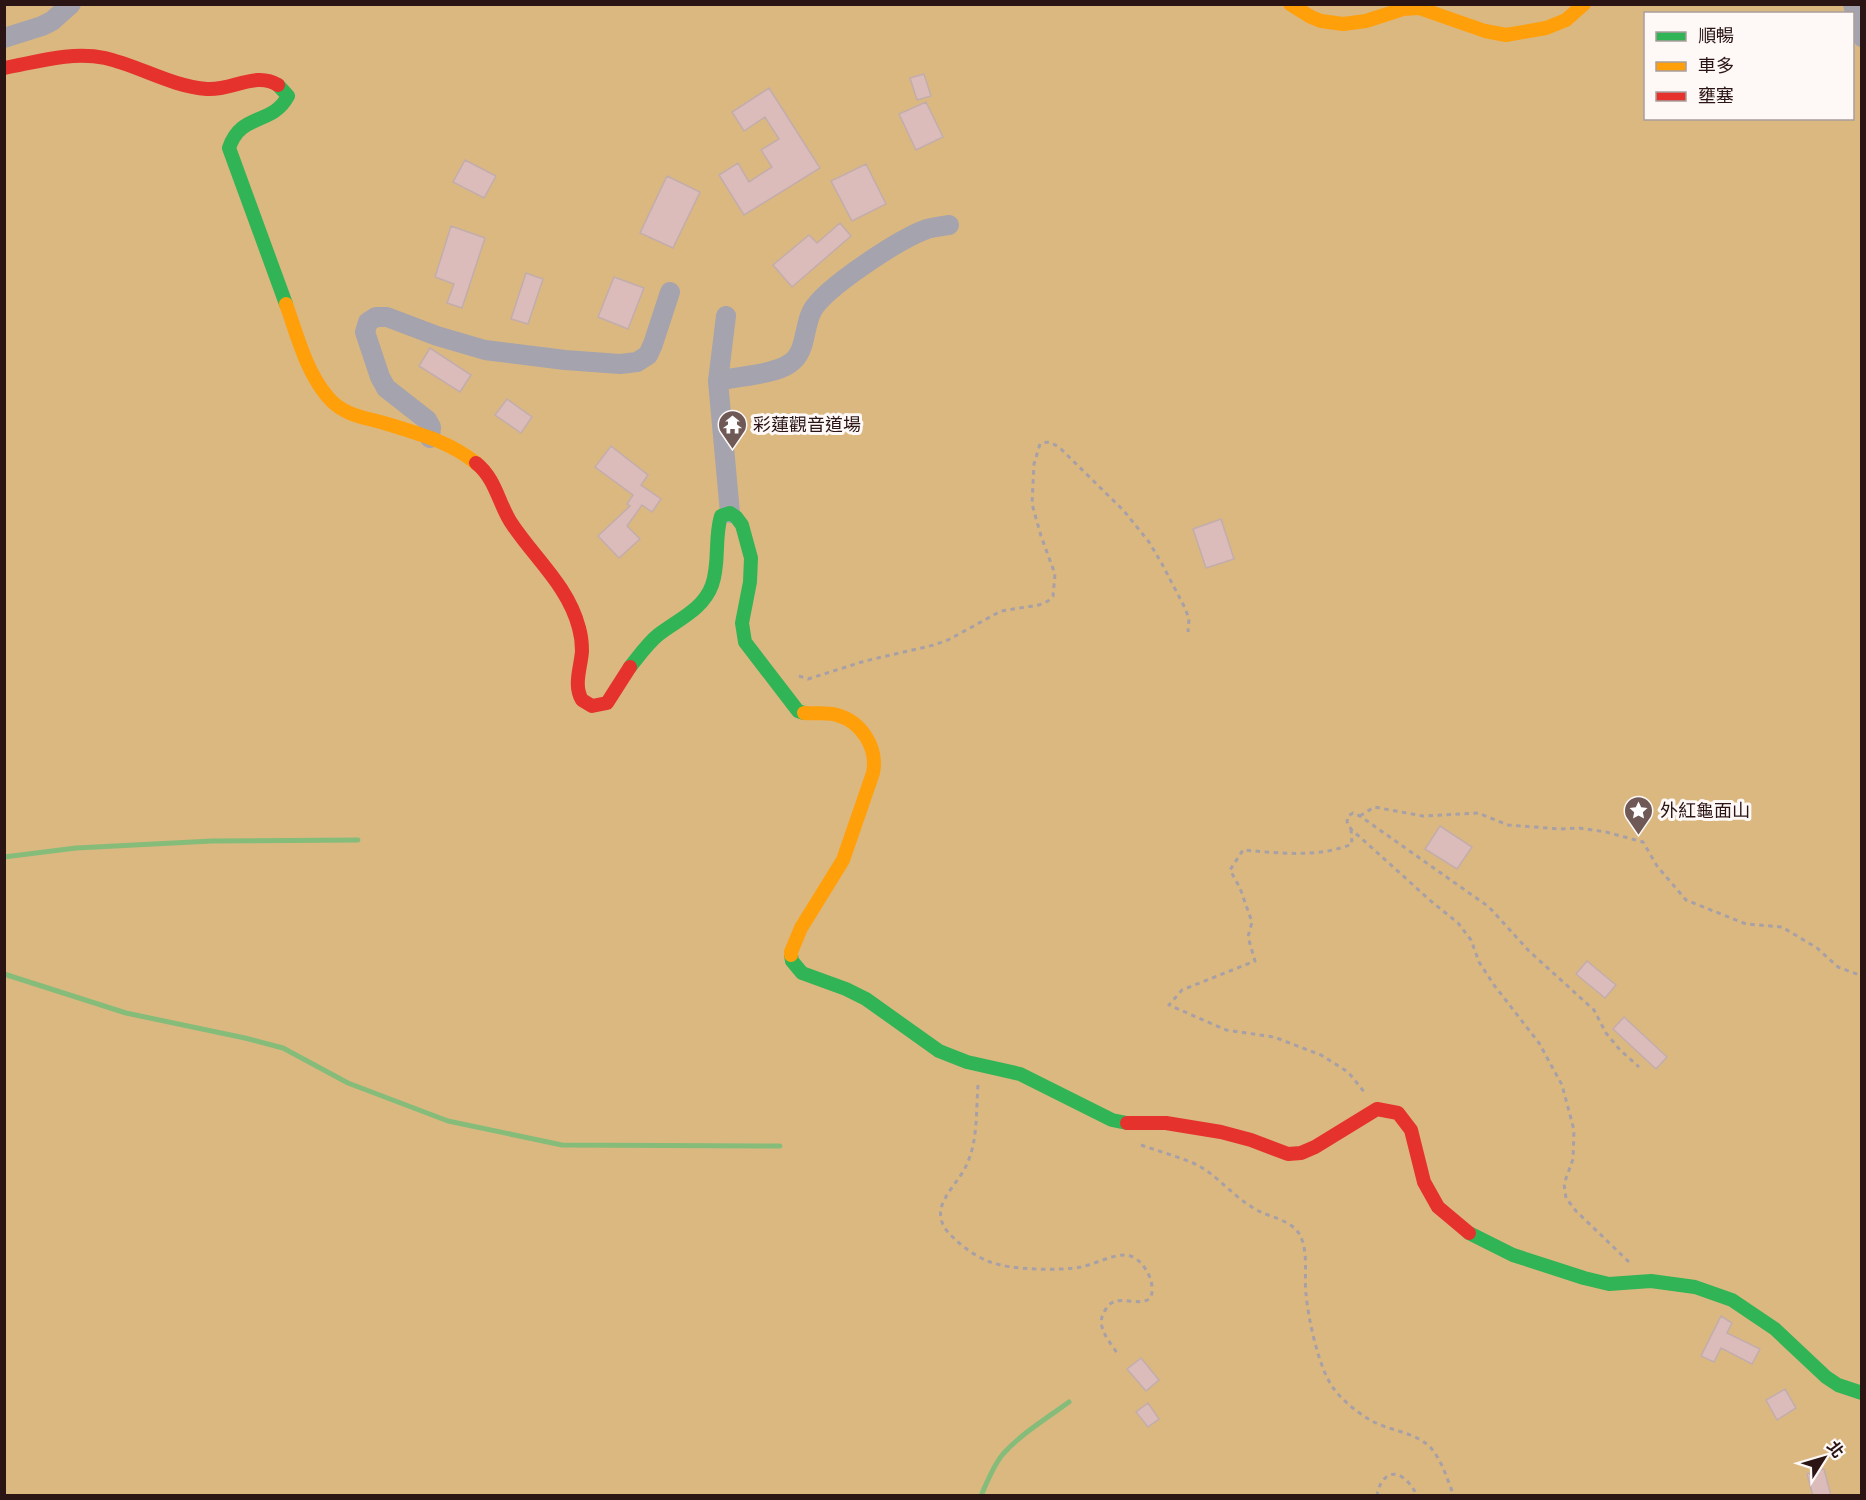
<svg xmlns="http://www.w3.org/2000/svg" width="1866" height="1500" font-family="'Titillium Web','Noto Sans TC',sans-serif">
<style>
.forest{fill:#dcb881;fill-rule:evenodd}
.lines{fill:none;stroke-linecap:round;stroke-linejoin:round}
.stream{stroke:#85bc7a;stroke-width:5}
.building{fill:#dbbcba;stroke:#c2adab;stroke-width:1.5}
.path{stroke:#a7a0a6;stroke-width:3;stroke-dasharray:4.5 4.5;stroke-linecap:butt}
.street{stroke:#a4a3ae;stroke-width:20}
.fast{stroke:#30b455;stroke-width:14}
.slow{stroke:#ff9f0a;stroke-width:14}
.jam{stroke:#e5322d;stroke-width:14}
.labels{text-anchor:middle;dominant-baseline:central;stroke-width:6;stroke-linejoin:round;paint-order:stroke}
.poi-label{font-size:18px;fill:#2a1514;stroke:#fef8f7;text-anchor:start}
</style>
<rect width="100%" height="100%" fill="#efd6d4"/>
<path class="forest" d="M5,5h1856v1490h-1856zM1646,14h206v104h-206z"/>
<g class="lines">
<path class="stream" d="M4,857l72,-9 136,-7 146,-1
M4,974l122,39 119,25 38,10 65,35 100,38 114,24 218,1
M981,1496c6,-14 12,-30 22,-42 18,-20 44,-36 66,-52"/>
</g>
<path class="building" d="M924,74l7,22 -14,4 -7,-22z
M769,88l51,80 -76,47 -25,-40 19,-12 11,19 23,-15 -11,-17 18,-11 -14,-22 -21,14 -12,-19z
M926,102l17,35 -27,13 -17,-36z
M465,160l31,16 -12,22 -31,-16z
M866,164l20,40 -34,17 -21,-40z
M667,176l33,16 -27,56 -33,-15z
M840,223l11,13 -59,51 -19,-22 36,-30 8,8z
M451,226l34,12 -23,70 -15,-5 7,-19 -19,-7z
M526,273l17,6 -15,45 -17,-5z
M614,277l30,11 -16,41 -30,-12z
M430,348l41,27 -11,17 -41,-26z
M507,399l25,18 -11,16 -26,-18z
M611,446l37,29 -7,10 20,14 -9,13 -10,-7 -15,21 13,13 -21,19 -21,-22 32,-30 -3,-2 6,-9 -38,-28z
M1221,519l13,40 -28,9 -13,-39z
M1440,826l32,21 -15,22 -32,-20z
M1587,961l29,24 -11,13 -29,-24z
M1624,1017l43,40 -11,12 -43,-40z
M1721,1316l11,7 -5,10 33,16 -8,15 -31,-16 -7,14 -13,-6z
M1141,1358l18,22 -13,11 -19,-22z
M1785,1389l11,19 -19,12 -11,-20z
M1148,1403l11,16 -11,8 -12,-15z
M1824,1469l7,27h-18l-6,-22z"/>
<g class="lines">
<path class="path" d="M799,676l9,3 57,-18 69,-16 14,-5 53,-29 38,-6 9,-4 5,-5 2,-22 -14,-38 -9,-32 2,-40 6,-20c9,-4 14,0 21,5l63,62 25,31 13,22 23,44 4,11 -1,13
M1360,816l14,-9 49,9 55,-3 30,12 52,4 19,-1 27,4 37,10 14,24 29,34 60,24 36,3 35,21 21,19 24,9
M1351,829l1,15c-33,14 -74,9 -109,6l-13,20 10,18 12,34 -4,15 7,24 -73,29 -13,15 57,25 48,7 47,18 27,17 17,21
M978,1085c-2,26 0,57 -12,81 -7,16 -29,34 -25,52 1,9 9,17 15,22 9,9 23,18 34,22 21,8 70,9 91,5 14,-3 30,-12 44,-12 6,0 12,4 16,8 6,7 11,16 11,25 2,22 -24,10 -36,13 -4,1 -8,4 -10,8 -12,16 2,30 11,44
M1141,1145c17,6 35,11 52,18 23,10 39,33 62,46 15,9 41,11 47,31 6,16 2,37 4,54 2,24 13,76 28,95 10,13 24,24 38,32 18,10 43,11 58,26 12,13 17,32 24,49
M1629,1262l-53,-51 -10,-13 -2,-14 9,-25 1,-29 -12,-45 -23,-42 -45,-58 -15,-23 -8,-22 -13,-17 -26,-21 -81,-73 -4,-7 1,-6 5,-3 7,3 129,91 40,44 65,59 12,23 14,17 19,17
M1377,1496c1,-13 12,-28 25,-19 7,4 11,12 16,19"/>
<path class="street" d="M1853,4l9,33
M4,38l38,-12 10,-5 19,-17
M726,316l-8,65 12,132
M718,381c20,-5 54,-6 71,-17 18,-11 14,-36 23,-53 12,-23 89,-73 115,-82 7,-2 15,-3 22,-4
M430,438l1,-11 -4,-7 -41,-32 -6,-11 -15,-45 3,-10 8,-5h11l50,19 48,14 80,10 55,4 17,-2 11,-7 5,-11 17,-52"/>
<path class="fast" d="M278,85l10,11c-16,30 -47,16 -59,52l57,156
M630,667c9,-11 17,-23 28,-32 19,-15 45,-25 54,-50 8,-22 2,-46 9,-69l9,-3 6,4 6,8 9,33 -1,24 -8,41 3,19 53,69 6,2
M791,955l1,6 10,12 44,16 20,10 73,52 28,11 53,12 92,46 15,3
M1469,1233l44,22 71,23 25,6 42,-3 44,6 37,13 43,29 51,48 12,8 24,8"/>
<path class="slow" d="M1290,4l21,13 10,4 22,3 23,-3 37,-12 16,-1 66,23 21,4 40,-7 20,-8 18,-16
M286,304c11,31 20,67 41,92 15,19 36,21 57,27 32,10 65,18 92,40
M791,955v-3l10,-24 42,-68 30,-87c5,-25 -11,-51 -36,-58 -11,-3 -22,-1 -33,-2"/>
<path class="jam" d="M4,68c33,-6 67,-17 101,-10 35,8 65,28 102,31 24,2 49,-18 71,-4
M476,463c19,15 22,38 34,58 23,36 58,64 69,107 2,7 3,15 3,23 -1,16 -9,34 0,49l10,6 15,-3 23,-36
M1127,1123h39l55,9 30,8 37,14 13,-1 14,-6 62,-38 21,4 13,17 13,52 14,25 31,26"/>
</g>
<defs>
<symbol id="temple-pin" viewBox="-11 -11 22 30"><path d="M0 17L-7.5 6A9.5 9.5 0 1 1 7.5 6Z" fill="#6f5957" stroke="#fef8f7"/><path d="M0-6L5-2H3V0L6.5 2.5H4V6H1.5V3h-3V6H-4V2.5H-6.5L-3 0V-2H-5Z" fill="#fff"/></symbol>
<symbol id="sight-pin" viewBox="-11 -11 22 30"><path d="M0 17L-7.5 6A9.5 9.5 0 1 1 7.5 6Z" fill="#6f5957" stroke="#fef8f7"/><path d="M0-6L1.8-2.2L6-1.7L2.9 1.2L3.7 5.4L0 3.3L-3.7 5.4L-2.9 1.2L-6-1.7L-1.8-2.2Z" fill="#fff"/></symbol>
</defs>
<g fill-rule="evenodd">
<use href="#temple-pin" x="716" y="408" width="33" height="45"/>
<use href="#sight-pin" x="1622" y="794" width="33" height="45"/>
</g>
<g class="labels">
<g class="poi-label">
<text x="753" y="424">彩蓮觀音道場</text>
<text x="1660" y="810">外紅龜面山</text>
</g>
</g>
<rect width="1866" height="1500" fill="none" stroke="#2a1514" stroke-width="12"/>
<rect x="1644" y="12" width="210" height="108" fill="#fef8f7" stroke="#a99d9c" stroke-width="1.5"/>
<rect x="1656" y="32" width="30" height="9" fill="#30b455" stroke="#a99d9c" stroke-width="1.5"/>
<text x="1698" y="42" font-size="18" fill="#2a1514">順暢</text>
<rect x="1656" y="62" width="30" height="9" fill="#ff9f0a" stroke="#a99d9c" stroke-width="1.5"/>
<text x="1698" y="72" font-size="18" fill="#2a1514">車多</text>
<rect x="1656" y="92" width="30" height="9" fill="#e5322d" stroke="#a99d9c" stroke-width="1.5"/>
<text x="1698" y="102" font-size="18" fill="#2a1514">壅塞</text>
<g transform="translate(1824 1458) rotate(53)" stroke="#fef8f7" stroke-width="4.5" paint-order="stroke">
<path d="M0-4.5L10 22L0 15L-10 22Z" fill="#2a1514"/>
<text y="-9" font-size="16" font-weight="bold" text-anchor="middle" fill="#2a1514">北</text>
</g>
</svg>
